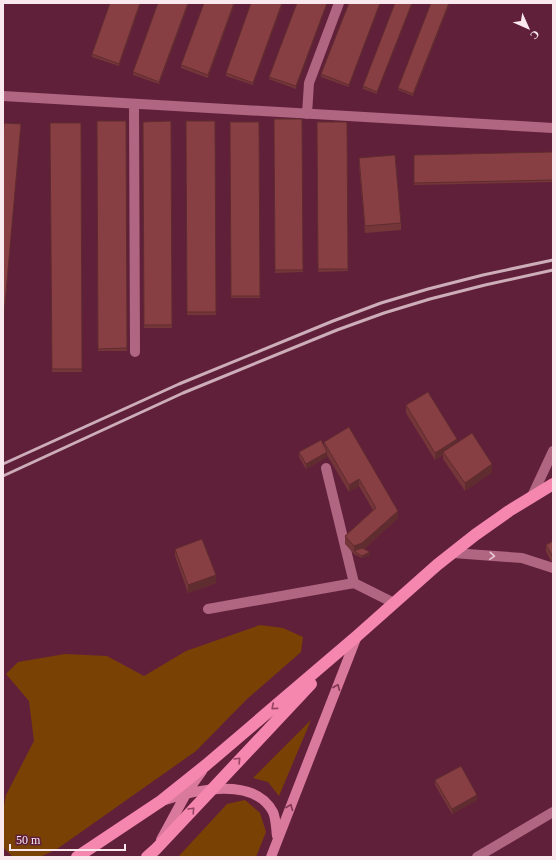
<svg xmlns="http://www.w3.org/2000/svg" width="556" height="860" font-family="Georgia,serif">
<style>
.green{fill:#7a4105}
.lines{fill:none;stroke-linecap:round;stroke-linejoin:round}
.minor{stroke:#b06680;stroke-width:10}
.major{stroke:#d9799b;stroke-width:10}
.highway{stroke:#f586ad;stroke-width:12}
.rail{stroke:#ccadb8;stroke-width:3}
.wall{fill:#75363a}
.shaded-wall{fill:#5f2c2f}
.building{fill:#883f43;stroke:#5f2c2f}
.oneway{stroke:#e7c8d2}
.oneway2{stroke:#7f3652}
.oneway3{stroke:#954462}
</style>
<rect width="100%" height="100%" fill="#61203a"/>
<path class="green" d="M260,625l23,3 20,9 -2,15 -54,47 -51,52 -139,98 -17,8h-27l-10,-10v-36l3,-16 28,-54 -5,-40 -23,-27 12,-12 47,-8 42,2 37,20 42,-25z
M311,720l-32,76 -11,-14 -15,-4z
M245,800l15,13 6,19 -10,25h-78l49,-53z"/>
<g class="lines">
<path class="minor" d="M3,96l550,32
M134,104l1,248
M307,114l2,-31 30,-80
M326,468l28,115
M532,496l21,-45
M453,553l69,5 31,10
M208,609l146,-26 40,20
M477,857l76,-45"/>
<path class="major" d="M165,800c30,-10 89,-24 108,12 3,7 3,16 4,24
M161,840l26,-48 15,-21
M271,857l86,-221"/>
<path class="highway" d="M77,857l84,-56 45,-36 151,-129 80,-71 38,-30 34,-24 44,-27
M147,857l9,-8 155,-165"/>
<path class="rail" d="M3,464l176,-80 154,-63 48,-18 47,-14 55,-14 70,-15
M3,476l180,-83 154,-63 47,-17 46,-14 55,-14 68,-15"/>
</g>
<path class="wall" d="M110,3h31l-22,63 -27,-9v-3z
M158,3h31l-30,81 -26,-9v-3z
M235,3l-27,75 -27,-10v-3z
M283,3l-30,82 -27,-9v-3z
M297,3l-1,86 -27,-10v-2z
M349,3v84l-28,-10v-3z
M395,3l-18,91 -14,-5v-3z
M431,3h19l-37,93 -15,-6v-2z
M274,119h28l1,153 -28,1z
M97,121h29l1,230h-29z
M171,121l1,207h-28l-1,-206z
M186,121h29l1,194h-29z
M230,122h29l1,176h-29z
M317,122h30l1,149 -30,1z
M50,123h31l1,249h-30z
M553,152v30l-139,3v-30z
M359,158l42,65v7l-36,3 -6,-67z
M406,405l51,38 35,29 -27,19 -22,-32v-4l-8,5 -29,-47z
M324,442l74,76 -34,31 6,6 -8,3 -8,-4 -9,-10v-8l28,-26 -14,-24 -10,6 -22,-37v2l-21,12 -7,-12v-5l25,-6z
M553,541v23l-7,-12v-7z
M175,549l41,34 -28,10 -13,-37z
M435,780l42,20 -25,14 -17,-29z"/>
<path class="shaded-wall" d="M140,3h1l-22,63v-2z
M188,3h1l-30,81v-2z
M234,3h1l-27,75v-3z
M282,3h1l-30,82v-2z
M327,3h1l-32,86v-3z
M380,3h1l-32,84v-2z
M412,3h1l-36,91v-2z
M449,3h1l-37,93v-2z
M457,439v7l-14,6v3l-8,5v-7z
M327,452v5l-21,12v-5z
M492,464v8l-27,19v-8z
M359,479v7l-10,6v-7z
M398,511v7l-36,33h-8v-5z
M370,552v3l-8,3v-2z
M216,575v8l-28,10v-8z
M477,795v5l-25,14v-5z"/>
<path class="building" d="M110,3h30l-21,61 -27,-10z
M158,3h30l-29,79 -26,-10z
M204,3h30l-26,72 -27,-10z
M251,3h31l-29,80 -27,-10z
M297,3h30l-31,83 -27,-9z
M349,3h31l-31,82 -28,-11z
M395,3h17l-35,89 -14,-6z
M431,3h18l-36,91 -15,-6z
M274,119h28l1,151h-28z
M97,121h29l1,227 -29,1z
M171,121l1,204h-28l-1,-203z
M186,121h29l1,191h-29z
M230,122h29l1,174h-29z
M317,122h30l1,147h-30z
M4,123l17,1 -18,202v-186z
M50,123h31l1,246h-30z
M553,152v28l-139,3v-28z
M395,155l6,68 -36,3 -6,-68z
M428,392l29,47 -22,14 -29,-48z
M349,427l49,84 -36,32 -8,3 -9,-10 31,-28 -17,-29 -10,6 -25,-43z
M472,433l20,31 -27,19 -22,-31z
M321,440l6,12 -21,12 -7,-12z
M202,539l14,36 -28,10 -13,-36z
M553,541v16l-7,-12z
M362,548l8,4 -8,4 -8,-5z
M461,766l16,29 -25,14 -17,-29z"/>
<defs><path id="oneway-chevron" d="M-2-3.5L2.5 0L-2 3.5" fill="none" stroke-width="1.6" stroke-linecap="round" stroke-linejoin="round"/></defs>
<use class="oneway" href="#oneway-chevron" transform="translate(492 556) rotate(4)"/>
<g class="oneway2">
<use href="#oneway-chevron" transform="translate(337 687) rotate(-68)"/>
<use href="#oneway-chevron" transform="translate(290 807) rotate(-68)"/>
</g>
<g class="oneway3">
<use href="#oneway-chevron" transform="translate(274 707) rotate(140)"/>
<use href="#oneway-chevron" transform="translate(238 760) rotate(-46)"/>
<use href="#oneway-chevron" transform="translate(192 810) rotate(-47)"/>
</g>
<rect width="556" height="860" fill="none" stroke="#f9e8ed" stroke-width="8"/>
<g transform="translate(528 28) rotate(135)" stroke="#61203a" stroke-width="3" paint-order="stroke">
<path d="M0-3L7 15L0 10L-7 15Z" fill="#f9e8ed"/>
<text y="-6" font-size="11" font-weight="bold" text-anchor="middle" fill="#f9e8ed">С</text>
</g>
<path d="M10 844v6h115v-6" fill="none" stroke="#f9e8ed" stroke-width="2"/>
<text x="16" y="844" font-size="12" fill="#f9e8ed" stroke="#61203a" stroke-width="3" paint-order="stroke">50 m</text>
</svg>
